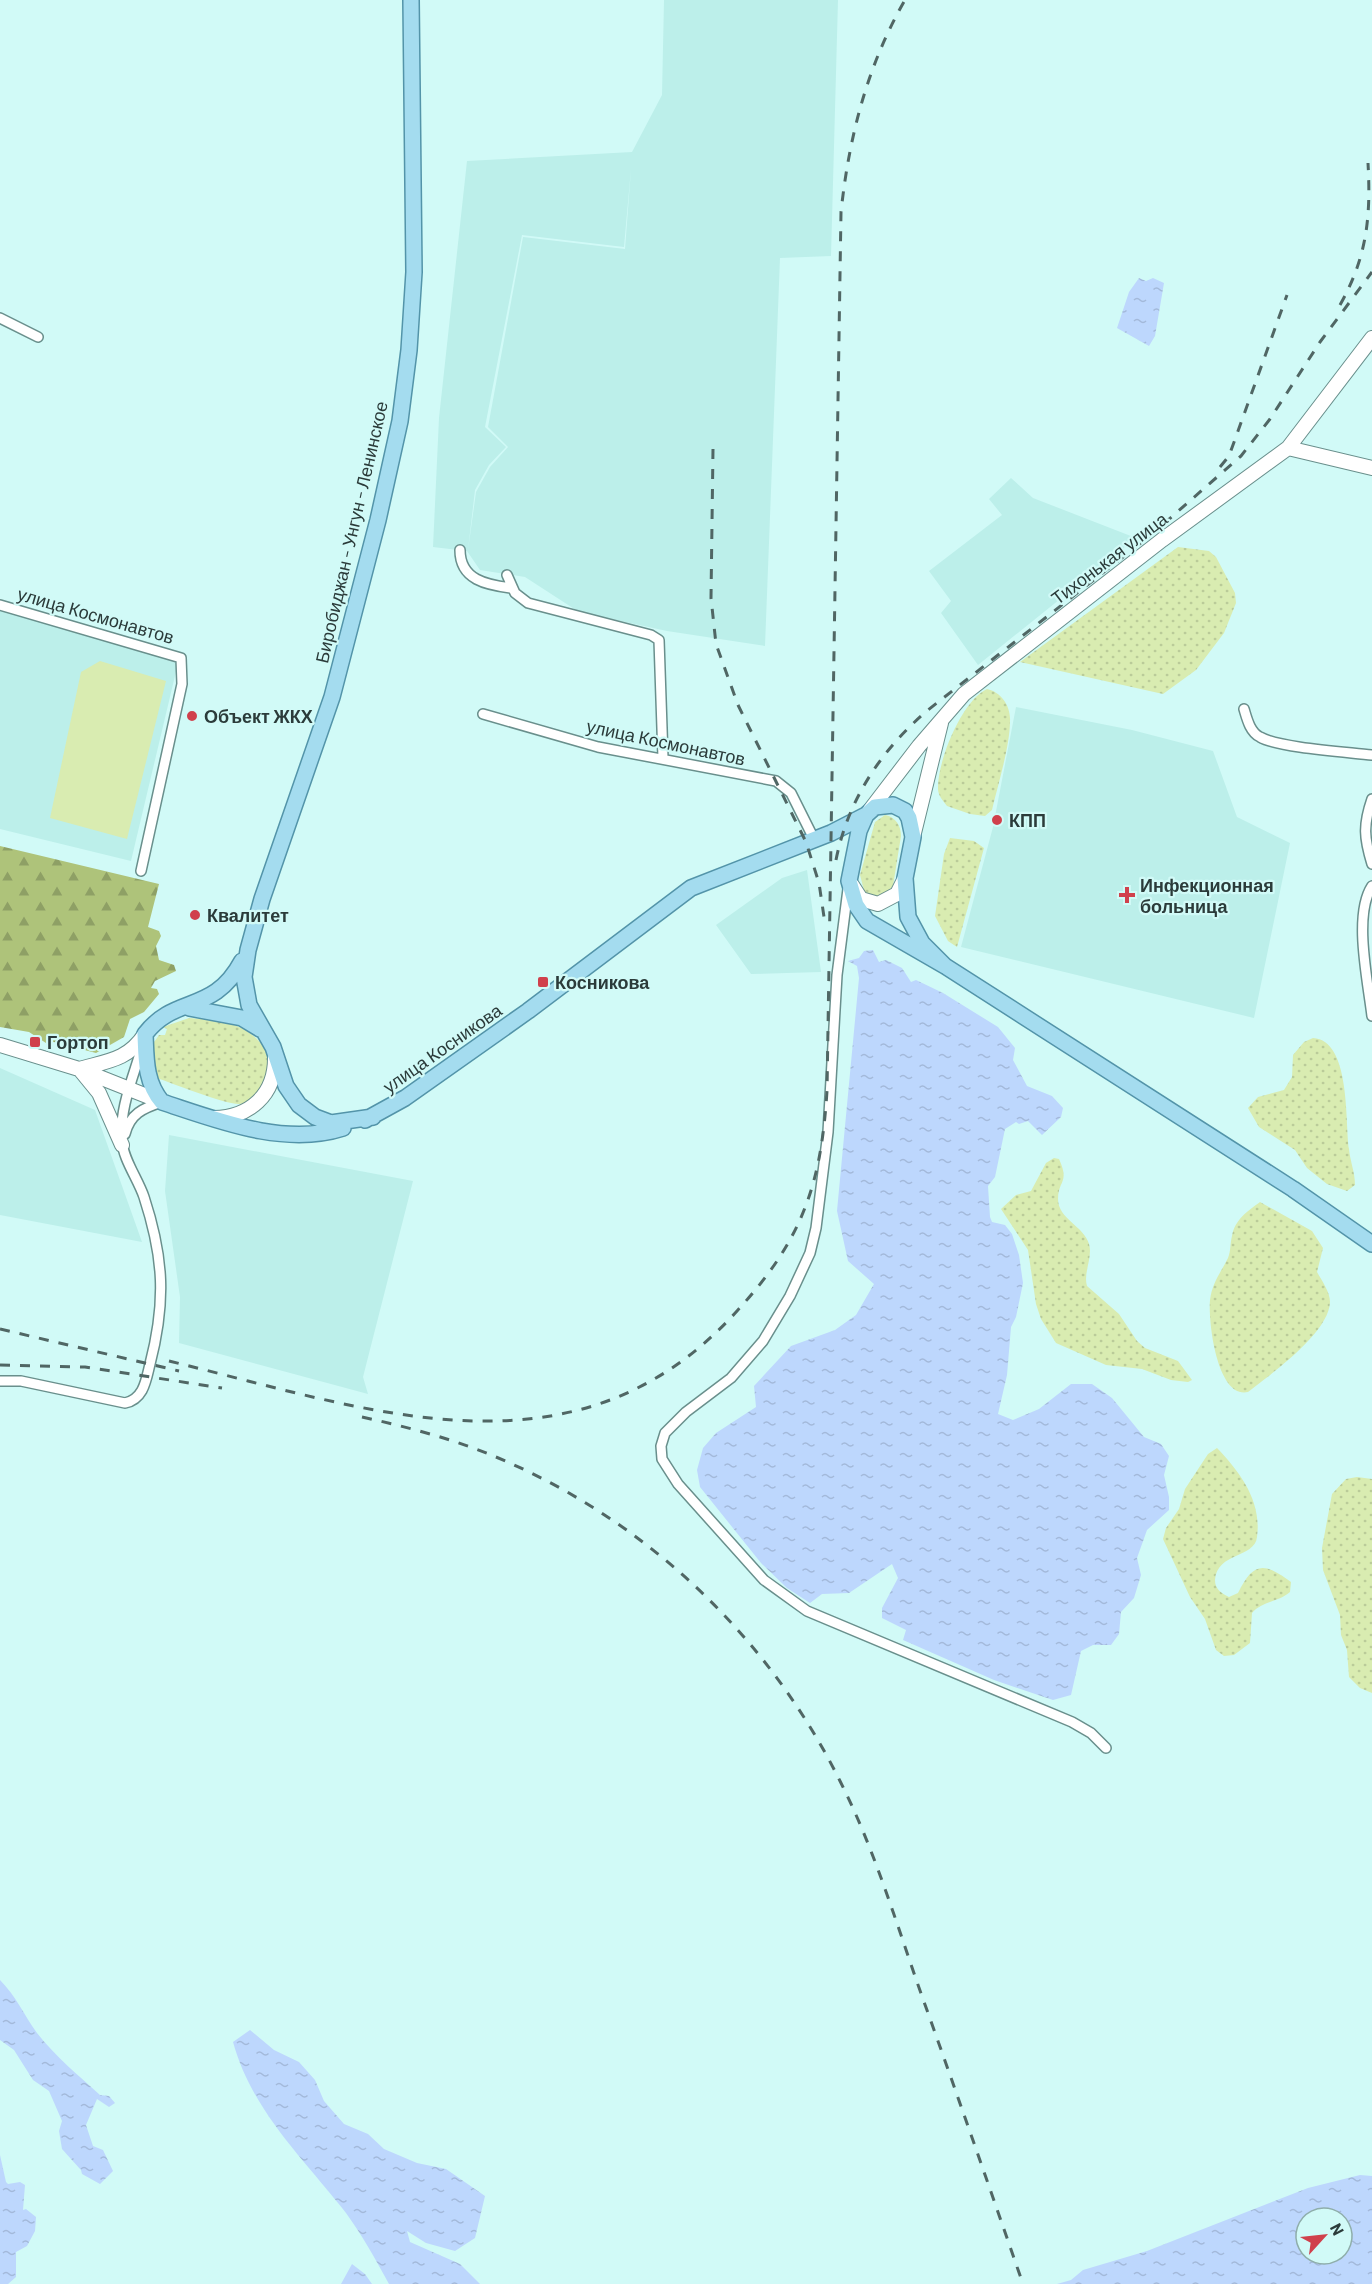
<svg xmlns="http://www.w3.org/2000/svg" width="1372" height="2284" font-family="Barlow,sans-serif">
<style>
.built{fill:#bcefea;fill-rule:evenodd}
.grass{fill:url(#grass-dots)}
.forest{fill:url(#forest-firs)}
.pitch{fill:#d9ecb1}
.water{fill:url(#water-ripples);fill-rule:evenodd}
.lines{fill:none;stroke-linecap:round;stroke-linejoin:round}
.street-casing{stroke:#698f8c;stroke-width:12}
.secondary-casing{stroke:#698f8c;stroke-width:16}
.primary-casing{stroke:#5394a9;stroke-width:18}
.street{stroke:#fff;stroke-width:9}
.secondary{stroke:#fff;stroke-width:14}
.primary{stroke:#a4dcef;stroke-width:15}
.rail{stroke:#506664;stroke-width:3;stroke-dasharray:10 10;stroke-linecap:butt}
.poi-dot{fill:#d0404c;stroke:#d1faf7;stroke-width:2}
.labels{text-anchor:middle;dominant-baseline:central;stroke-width:4.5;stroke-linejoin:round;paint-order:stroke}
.street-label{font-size:18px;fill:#2b3b3a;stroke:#d1faf7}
.poi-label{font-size:18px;font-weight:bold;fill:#2b3b3a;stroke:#d1faf7;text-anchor:start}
</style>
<defs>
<pattern id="grass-dots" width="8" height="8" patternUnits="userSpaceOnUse" patternTransform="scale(1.5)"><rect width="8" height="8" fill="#d9ecb1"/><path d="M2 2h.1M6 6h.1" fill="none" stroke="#bacb99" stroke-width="1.8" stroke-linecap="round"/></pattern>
<pattern id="forest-firs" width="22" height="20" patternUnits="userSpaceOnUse" patternTransform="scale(1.5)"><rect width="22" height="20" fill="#aec37a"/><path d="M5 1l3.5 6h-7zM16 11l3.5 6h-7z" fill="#8ea065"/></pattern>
<pattern id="water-ripples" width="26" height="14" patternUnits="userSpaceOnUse" patternTransform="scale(1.5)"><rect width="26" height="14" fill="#bdd7fd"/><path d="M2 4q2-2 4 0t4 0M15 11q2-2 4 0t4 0" fill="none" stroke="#a3b9da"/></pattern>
</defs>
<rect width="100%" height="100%" fill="#d1faf7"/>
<path class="built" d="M664,0h174l-7,256 -51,2 -15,388 -98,-15 -88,-19 -54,-35 -45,-7 -13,-19 -34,-4 6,-129 28,-257 165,-9 30,-57zM631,169l-6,80 -102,-12 -35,190 20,20 -18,20 -14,25 -8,58 7,-60 14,-25 17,-18 -21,-20 37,-192 102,12z
M1011,478l22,20 103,40 -158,127 -37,-52 10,-12 -22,-30 73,-56 -13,-16z
M0,609l179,50 -48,202 -131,-32z
M1016,707l116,23 81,21 24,66 53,26 -36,175 -293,-71 32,-120z
M807,870l14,102 -70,2 -35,-49 66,-47z
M0,1068l95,42 47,132 -142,-27z
M169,1135l244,46 -50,196 5,17 -189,-51 1,-46 -15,-106z"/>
<path class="grass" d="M1178,547l31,4 7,6 19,36 1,10 -12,30 -28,37 -33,24 -143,-32z
M987,689c14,3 24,17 23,32 0,25 -12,63 -18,89l-7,6 -15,-2 -23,-8c-4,-5 -9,-11 -9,-17 -1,-27 24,-89 49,-100z
M885,815c11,2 16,11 16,21l-8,50 -5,6 -11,5 -12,-3 -5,-19 15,-53z
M950,838l24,3 10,7 -27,99 -9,-6 -13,-25 9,-62z
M189,1018c15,1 31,2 45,7 31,11 48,41 24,67 -5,5 -11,12 -19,12 -16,0 -69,-22 -88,-28l1,-31 7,-10h6l2,-6 -4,-2z
M1313,1038c38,2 32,84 36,111 1,12 6,23 6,36l-8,6 -20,-7 -20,-16 -12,-18 -36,-23 -11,-19 10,-11 26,-7 8,-13 1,-22 11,-13z
M1054,1158l5,1c11,24 -1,21 -1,40 0,20 26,27 31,45 4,13 -6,29 -2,42l32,28 18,27 8,7 33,13 14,19 -4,2 -17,-2 -29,-11 -36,-4 -50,-22 -15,-24 -5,-15 -8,-54 -27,-41 15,-14 15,-4 15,-28z
M1260,1202l52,29 11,17 -6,24c5,9 13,20 13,30 -1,31 -59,72 -82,90 -31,7 -40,-71 -38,-92 2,-17 11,-28 18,-42 3,-7 2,-15 4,-22 3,-17 16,-25 28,-34z
M1217,1448c23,24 45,53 40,89 -2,21 -40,15 -42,43 0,9 6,13 14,17l9,-4c15,-30 25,-32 53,-11l-1,10c-11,10 -28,9 -38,21l-2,30 -16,12 -10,1 -8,-6 -11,-31 -15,-22 -27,-58 3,-11 13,-19 6,-20 23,-35z
M1357,1477l15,2v214l-12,-5 -11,-11 -2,-27 -6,-15 -1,-20 -17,-45 -1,-22 10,-54 14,-15z"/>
<path class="forest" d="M0,846l159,38 -11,43 11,4 2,5 -5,10 3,14 15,5 2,6 -21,10 -4,7 6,1 2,5 -15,18 -14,7 -6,18 -28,16 -42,-11 -8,1 -17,-11 -29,-5z"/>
<path class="pitch" d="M100,661l66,20 -39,158 -77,-21 31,-146z"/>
<path class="water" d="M1139,278l7,3 7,-3 11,5 -9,53 -6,10 -32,-18 12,-36z
M873,950l6,12 7,-2 16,8 9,14 5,-2 27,13 55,34 17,21 -2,12 14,26 25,10 11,12 -2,9 -19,18 -14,-14 -9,3 -3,-2 -11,7 -10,48 -7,9 2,31 2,5 13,3 7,9 7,21 4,28 -7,34 -5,10 -4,48 -9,39 15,6 26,-11 32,-25h21l20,14 32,39 17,7 8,12 -5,19 5,22v13l-22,20 -10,28 4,17 -7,23 -13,14 -2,22 -8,11h-18l-12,6 -10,44 -18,5 -59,-20 -91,-40 3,-10 -24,-12v-10l16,-30 -6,-14 -43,29 -27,1 -12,9 -23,-15 -26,-25 -61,-76 -3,-17 6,-22 13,-15 40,-26 -2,-21 37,-40 44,-16 21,-15 18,-31 -26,-23 -11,-50 22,-233 -2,-12 -9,-5 11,-3 5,-7z
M0,1980c16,16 24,35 37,53 18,23 41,42 63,62l9,1 6,7 -6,4 -12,-8 -11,26 7,21 10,4 10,21 -13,13 -18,-10 -1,-4c-7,-8 -12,-13 -19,-21l-3,-18 3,-10 -13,-30 -16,-11 -19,-30 -14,-10z
M250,2030l24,20 25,12 16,18 9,21 20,23 24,10 16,15 33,14 29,6 39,27 -10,42 -20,13 -29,-8 -19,-12 3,11 50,22 20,20h-91c-13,-24 -27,-49 -43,-71 -43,-55 -94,-102 -113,-171z
M0,2155l6,27 2,2 12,-2 5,3 -2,25 3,-1 10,8 -1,14 -8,15 -11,6v25l-8,7h-8z
M1360,2175l12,1v108h-315l14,-4 12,-10 64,-19 161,-63zM1306,2218h36v36h-36z
M352,2264l13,10 7,10h-31z"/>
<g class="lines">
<defs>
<path id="street" d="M0,318l38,19
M460,550c0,30 27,35 51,38
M507,575l8,18 13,10 123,32 8,5 4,118
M0,605l181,53 1,26 -41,187
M1244,709c3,10 6,23 16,28 19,11 87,15 112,18
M483,714l115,33 178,34 15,12 23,46
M1372,799c-9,26 -8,39 0,65
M1372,886c-19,29 -4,95 0,130
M848,889l-11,86 -9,157 -12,96 -6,25 -20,43 -27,45 -32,37 -45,34 -21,21 -4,13 1,13 16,25 86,96 43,31 265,111 19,11 15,15
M125,1134c5,-20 18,-26 37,-32
M0,1381h21l104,22c19,-4 21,-23 25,-39 16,-62 14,-106 -6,-167 -6,-18 -21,-38 -22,-56 -3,-32 11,-63 20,-94"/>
<path id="secondary" d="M1288,448l84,20
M870,810l49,-64 45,-52 198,-154 126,-92 84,-110
M913,837l28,-114
M852,885l9,14 17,5 19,-10 8,-16
M0,1045l79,24 83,33
M79,1069c29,-8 49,-9 66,-35
M81,1071l18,22 23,52
M214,1118c36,-1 61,-23 61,-60"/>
<path id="primary" d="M242,961c-29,54 -66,33 -97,73 1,24 0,48 17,68 55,18 122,45 181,26
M945,966l-23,-23 -14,-26 -3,-39 8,-41 -4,-19 -4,-7 -12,-6 -18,2 -9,8 -7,16 -10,50 7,24 11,16 78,45 348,223 79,55
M189,1008l53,10 18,11
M373,1117l-42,6 -16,-6 -16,-12 -13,-19 -13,-39 -24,-42 -5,-28 4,-27 14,-51 70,-202 46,-177 22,-99 9,-71 5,-78 -3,-272
M365,1120l40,-22 123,-87 163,-123 140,-55 35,-18"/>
</defs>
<use href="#street" class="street-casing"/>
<use href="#secondary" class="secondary-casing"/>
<use href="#primary" class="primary-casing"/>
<use href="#street" class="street"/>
<use href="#secondary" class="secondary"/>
<use href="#primary" class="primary"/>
<path class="rail" d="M1340,305c27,-48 31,-88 28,-142
M713,449l-2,149 5,46 22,61 68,137 13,41 5,34
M1220,467l9,-11 58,-161
M836,860c12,-61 46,-111 92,-150l223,-175 90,-79 29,-37 50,-77 52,-70
M0,1329l179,42
M169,1361c199,48 407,128 568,-50 65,-71 84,-125 90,-220l14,-879c8,-75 26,-146 64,-212
M0,1365l85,2 137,21
M362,1417c46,10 91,22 134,40 150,63 272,179 344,324 35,69 57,145 83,218 34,95 67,190 100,285"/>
</g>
<g class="poi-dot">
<circle cx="192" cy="716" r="6"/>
<circle cx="997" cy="820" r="6"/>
<path d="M1124 886h6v6h6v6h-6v6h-6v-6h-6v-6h6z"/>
<circle cx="195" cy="915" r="6"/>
<rect x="537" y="976" width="12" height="12" rx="3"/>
<rect x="29" y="1036" width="12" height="12" rx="3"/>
</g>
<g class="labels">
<g class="street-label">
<text transform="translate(351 532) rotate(-77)">Биробиджан - Унгун - Ленинское</text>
<text transform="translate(1109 558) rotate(-37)">Тихонькая улица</text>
<text transform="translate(96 615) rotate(16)">улица Космонавтов</text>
<text transform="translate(666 742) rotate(12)">улица Космонавтов</text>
<text transform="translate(442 1048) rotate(-35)">улица Косникова</text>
</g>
<g class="poi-label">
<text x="204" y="716">Объект ЖКХ</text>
<text x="1009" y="820">КПП</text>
<text x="1140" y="885">Инфекционная<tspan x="1140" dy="21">больница</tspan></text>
<text x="207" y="915">Квалитет</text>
<text x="555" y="982">Косникова</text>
<text x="47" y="1042">Гортоп</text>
</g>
</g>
<g transform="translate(1324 2236) rotate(63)"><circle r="28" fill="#d1faf7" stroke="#8faeab" stroke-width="1.5"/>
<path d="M0-4.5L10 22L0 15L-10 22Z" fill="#d0404c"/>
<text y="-9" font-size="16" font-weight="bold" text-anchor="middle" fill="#2b3b3a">N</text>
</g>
</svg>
